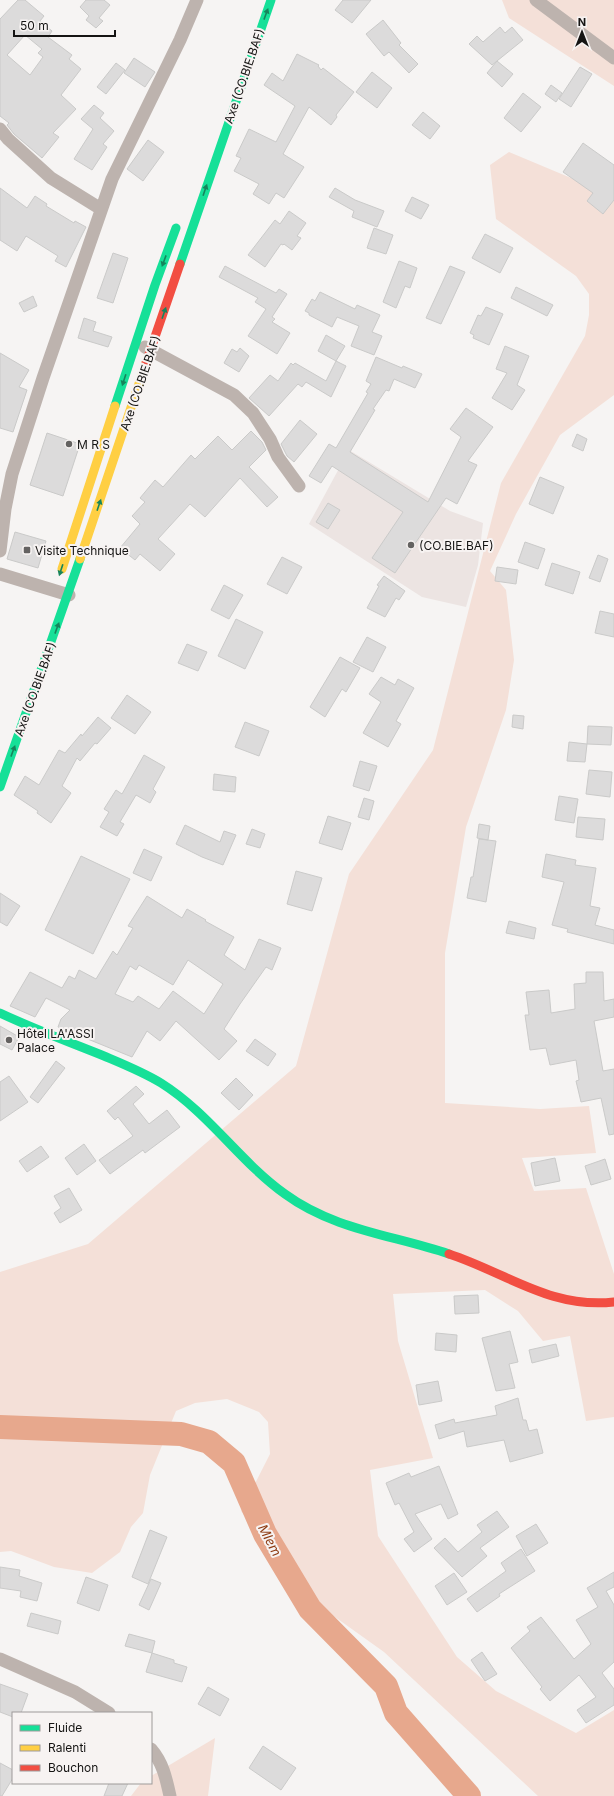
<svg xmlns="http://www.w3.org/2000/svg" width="614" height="1796" font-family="Inter,sans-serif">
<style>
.built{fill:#ece4e2}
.green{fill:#f4e0d8}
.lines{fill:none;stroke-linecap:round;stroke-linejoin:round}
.river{stroke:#e7a88d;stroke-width:24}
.building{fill:#dcdbdb;stroke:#cacac9;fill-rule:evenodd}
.street{stroke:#bdb3ae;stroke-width:13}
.fast{stroke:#16e098;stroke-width:9}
.slow{stroke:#ffcf43;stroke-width:9}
.jam{stroke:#f24e42;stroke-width:9}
.oneway{fill:#16845c}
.poi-dot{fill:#646261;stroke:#f7f3f2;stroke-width:1.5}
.labels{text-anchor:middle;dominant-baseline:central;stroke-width:4;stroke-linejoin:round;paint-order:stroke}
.street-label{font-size:12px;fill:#151413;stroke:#f7f3f2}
.poi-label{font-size:12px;fill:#151413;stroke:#f7f3f2;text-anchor:start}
.water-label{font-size:13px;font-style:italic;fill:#8d3b12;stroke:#f7f3f2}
</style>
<rect width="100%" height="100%" fill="#f6f4f3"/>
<path class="built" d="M349,450l101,61 33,12 -5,42 -12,42 -44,-10 -113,-73z"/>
<path class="green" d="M502,0h112v86l-105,-68z
M509,152l105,44v199l-54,40 -44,79 -26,57 16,19 8,70 -8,50 -40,117 -21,126v150l95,6 49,-3 7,47 -74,5 12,33 52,-3 28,86v143l-28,4 -16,-85 -27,5 -25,-30 -33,-21 -92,4 5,47 35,117 -63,12 8,66 79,121 39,34 80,42 38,-23v86h-76l-154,-144 -84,-60 -59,-81 29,-57 -2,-32 -9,-10 -32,-13 -32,4 -19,8 -26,64 -7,38 -12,14 -11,25 -28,21 -38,-6 -43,-16 -11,1v-280l88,-28 208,-178 53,-192 84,-124 68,-267 84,-147 4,-21v-21l-13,-18 -80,-57 -6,-54z
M215,1738l-7,58h-77l10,-13h10v-7z"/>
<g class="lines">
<path class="river" d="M0,1427l181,7 28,8 25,21 31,71 45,75 76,77 10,27 73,83"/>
</g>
<path class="building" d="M18,0h7l19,16 -4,5 12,10 -4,6 24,18 -3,4 12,10 -20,26 15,14 -23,24 6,4 -17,21 -28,-24 -7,-9 2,-2 -9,-7v-97zM25,35l17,14 -4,4 5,4 -13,18 -23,-20z
M86,0h18l6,5 -11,13 4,3 -7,7 -10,-8 3,-4 -9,-9z
M343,0h28l-19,23 -17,-13z
M383,20l18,23 -2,2 19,19 -9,9 -20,-21 -5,4 -18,-22z
M500,27l5,6 7,-6 11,13 -31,25 -23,-21 8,-8 6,6z
M297,54l22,11 -1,1 3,4 2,-2 31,24 -18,23 1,2 -6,8 -22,-18 -26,47 21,13 -20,31 -8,-5 -7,11 -16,-10 6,-10 -25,-13 7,-13 -5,-2 13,-27 27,13 19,-36 -31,-21 8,-12 11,8z
M134,58l21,14 -10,15 -21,-14z
M497,61l16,13 -11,13 -15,-14z
M116,63l9,7 -19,24 -9,-7z
M580,67l12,7 -21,33 -12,-8z
M372,72l20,16 -15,20 -21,-16z
M551,85l11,8 -6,9 -11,-8z
M523,93l18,14 -20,25 -17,-14z
M94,105l10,8 -4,5 14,13 -11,13 4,3 -15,23 -18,-11 19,-30 -12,-10z
M423,112l17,14 -10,13 -18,-14z
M148,140l16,12 -21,29 -16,-12z
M583,143l31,22v35l-11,14 -16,-13 6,-8 -30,-21z
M0,188l27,20 8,-12 12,8 -1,2 28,17 1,-2 11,6 -20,40 -11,-6 3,-5 -32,-20 -9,15 -17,-11z
M335,188l20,12 29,11 -7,16 -25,-10 2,-6 -25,-14z
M412,197l17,8 -8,14 -16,-8z
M289,211l17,12 -9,13 4,2 -9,12 -8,-6 -1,1 -2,-1 -16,23 -17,-12 27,-35 5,4z
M374,228l19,7 -7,19 -19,-6z
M485,234l28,14 -13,25 -28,-15z
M113,253l15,5 -15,45 -16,-5z
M399,261l18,7 -7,20 -5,-2 -9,22 -13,-6z
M225,266l51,27 3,-4 8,5 -15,23 3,2 -3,3 18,11 -13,21 -29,-18 18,-27 -11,-7 3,-4 -39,-21z
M450,266l15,6 -24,52 -15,-6z
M516,287l37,18 -6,11 -36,-18z
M320,292l35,17 2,-4 23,10 -8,17 10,4 -8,19 -23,-9 8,-20 -22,-9 -5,10 -23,-12v-2l-4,-2 7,-12 3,2z
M33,296l4,10 -13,6 -5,-9z
M486,307l17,7 -14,31 -16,-7 1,-3 -4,-2 8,-18 3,1z
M84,318l12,4 -3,9 19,6 -4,10 -30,-9z
M326,335l19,11 -9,15 -18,-10z
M505,346l24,10 -12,29 8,5 -13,20 -20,-12 15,-25 -11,-4z
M240,348l9,8 -10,16 -15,-9 8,-14 5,3z
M0,353l29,17 -10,17 8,3 -14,42 -13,-4z
M376,357l26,11 1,-2 19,8 -7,14 -21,-9 -5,12 -3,-1 -13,19 2,1 -25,42 78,50 33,-65 -11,-8 16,-21 27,19 -25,34 9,4 -20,39 -11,-6 -51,75 -23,-15 31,-46 -71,-46 -11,17 -12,-7 20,-32 7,4 32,-55 -2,-1 5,-8 -5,-3z
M336,361l10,5 -15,31 -25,-15 -4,5 -4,-3 -29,32 -20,-18 21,-23 8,6 13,-18 2,2 2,-2 31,18z
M300,420l17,14 -23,28 -7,-6 -6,-12z
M251,431l11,11 4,8 -17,17 29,30 -11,10 -27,-29 -35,39 -15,-13 -32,35 17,15 -15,17 -20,-17 -5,6 -15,-12 20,-24 -8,-8 13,-14 -5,-4 15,-18 8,7 28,-32 4,4 23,-23 14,14z
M47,433l33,11 -17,52 -33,-11z
M577,434l10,5 -4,12 -11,-5z
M540,477l24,10 -11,27 -24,-10z
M328,503l12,7 -12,19 -12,-7z
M15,532l31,9 -8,27 -31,-9z
M525,542l20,7 -7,20 -20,-7z
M598,555l10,4 -8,23 -11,-4z
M282,557l20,10 -15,27 -20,-10z
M552,563l28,9 -7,22 -28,-9z
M497,567l21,3 -2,14 -21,-3z
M384,576l21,15 -6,9 -3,-2 -11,19 -18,-9 12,-22 -2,-1z
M224,585l19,10 -14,24 -18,-9z
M600,611l14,3v23l-19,-4z
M236,619l27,13 -18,37 -27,-13z
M367,637l19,10 -13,25 -20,-10z
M187,644l20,8 -9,19 -20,-8z
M340,657l20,11 -14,24 -4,-3 -17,28 -15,-10z
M381,677l14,8 3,-6 16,9 -18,33 5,3 -13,23 -25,-14 18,-31 -12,-8z
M127,695l24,17 -16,22 -24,-16z
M513,715l11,1 -1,13 -11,-2z
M98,717l13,11 -14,16 -2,-1 -15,18 -3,-3 -15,28 9,7 -20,30 -14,-10 1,-2 -24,-16 11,-19 14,9 20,-35 6,3 16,-19 1,2z
M245,722l24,9 -10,25 -24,-9z
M588,726l24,1 -1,18 -24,-1z
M569,742l18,2 -2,18 -18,-1z
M144,755l21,12 -12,22 3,3 -6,11 -14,-8 -16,27 4,2 -7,12 -17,-9 9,-15 -5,-3 12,-19 6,4z
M360,761l17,5 -8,25 -16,-5z
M589,770l23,2 -2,25 -24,-3z
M214,774l22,3 -1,15 -22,-2z
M559,796l19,3 -4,24 -19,-3z
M364,798l10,3 -5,19 -11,-3z
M328,816l23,7 -9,27 -23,-7z
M578,817l27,2 -2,21 -27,-3z
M479,824l11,2 -2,14 -11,-2z
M185,825l35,17 4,-11 12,4 -13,30 -21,-8 -26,-13z
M252,829l13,5 -5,14 -14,-4z
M479,839l17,2 -10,61 -19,-4 4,-21h2z
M144,849l18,8 -11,24 -18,-8z
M546,854l30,6 -1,5 21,3 -6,38 10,2 -5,17 19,5v14l-47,-12 1,-3 -16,-4 12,-43 -22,-5z
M81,856l49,23 -37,75 -48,-24z
M296,871l26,7 -10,33 -25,-7z
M0,893l20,13 -13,20 -7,-4z
M147,896l35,22 5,-9 19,11 -1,1 29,16 -10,18 21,15 14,-31 22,9 -9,22 -6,-3 -26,37 -16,25 13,12 -18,19 -43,-39 -16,20 -13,-10 -15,26 -74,-30 3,-8 9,-9 -24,-12 -11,19 -25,-11 20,-34 32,16 7,-12 6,3 4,-9 17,9 17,-28 4,4 16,-27 -5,-2zM188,960l35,24 -19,30 -31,-23 -14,18 -21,-13 -5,6 -18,-8 15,-28 6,4 3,-5 34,20z
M509,921l27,7 -2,11 -28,-6z
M586,972h17l1,29 10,-2v18l-20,4 9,50 11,-2v65l-5,1 -8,-37 -20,4 -5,-21 3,-1 -3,-20 -26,5 -4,-17 -16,2 -5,-35h4l-3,-23 23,-2 2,23 24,-4 -1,-25 12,-1z
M0,1026l19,11 -7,13 -12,-6z
M255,1039l21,15 -8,12 -22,-15z
M56,1061l9,7 -27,35 -8,-6z
M9,1076l19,26 -28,19v-39z
M236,1078l17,17 -14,15 -18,-17z
M136,1086l8,8 -11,10 16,20 18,-14 13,17 -35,26 -2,-3 -33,24 -11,-14 34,-24 -15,-19 -3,3 -8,-9z
M84,1144l12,17 -19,14 -12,-17z
M41,1146l8,11 -22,15 -8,-11z
M555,1158l5,23 -25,5 -4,-23z
M605,1159l6,20 -20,6 -6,-19z
M69,1188l13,22 -22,13 -6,-10 7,-5 -7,-12z
M478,1295l1,18 -24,1 -1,-18z
M510,1331l8,31 -9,2 6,24 -19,3 -14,-53z
M436,1333l21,2 -1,17 -21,-2z
M556,1344l3,12 -27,7 -3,-13z
M438,1381l4,20 -23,4 -3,-20z
M518,1398l5,22h3l3,11 8,-2 6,24 -33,9 -6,-22 -37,7 -3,-16 -25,8 -4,-14 19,-6 1,4 42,-8 -2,-9z
M439,1466l19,48 -10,5 -7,-15 -26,10 17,25 -18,13 -10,-13 10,-7 -15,-29 -4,2 -9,-22 23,-10 2,4z
M497,1511l12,16 -29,21 7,8 -25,21 -28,-29 11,-10 13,14 24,-20 -5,-7z
M536,1524l12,19 -21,13 -11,-20z
M150,1530l17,7 -19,47 -16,-7z
M521,1549l14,22 -36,23 1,2 -23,16 -10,-13 39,-28 -5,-8z
M0,1567l20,3 -1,6 23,7 -5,18 -17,-4 1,-6 -21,-3z
M614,1572v15l-8,4 8,14v57l-12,11 12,16v16l-28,18 -9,-13 19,-13 -17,-22 -29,26 -10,-12 2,-2 -31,-39 19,-17 -3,-4 14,-10 33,42 17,-15 -15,-24 22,-13 -11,-19z
M454,1573l13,19 -20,13 -12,-19z
M86,1577l22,8 -9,26 -22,-8z
M151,1579l10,4 -12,27 -10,-5z
M31,1613l30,8 -3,13 -31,-8z
M129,1634l26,7 -3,12 -27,-7z
M482,1652l15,22 -12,7 -14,-21z
M152,1653l22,7v3l13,4 -5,15 -36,-10z
M0,1684l28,10 -7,19h-8v4l-13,-5z
M208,1687l21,12 -9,17 -22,-12z
M263,1746l33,22 -15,22 -32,-22z
M0,1763l13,7v8l-11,18h-2z
M109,1783h19l-6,13h-18z"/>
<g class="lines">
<path class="street" d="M536,0l78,58
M0,129l8,10 43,39 50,31
M145,347l89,48 19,18 17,26 8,18 21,29
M0,551l5,-42 7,-35 31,-96 69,-199 68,-139 17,-40
M0,574l69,21
M0,1659l75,33 34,21
M151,1749c12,14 15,29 19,47"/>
<path class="fast" d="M180,264l91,-264
M115,406l40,-121 21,-57
M0,787l80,-228
M0,1013c34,16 69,29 104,43 19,8 39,16 57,27 48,30 79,79 124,111 49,36 108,41 164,60"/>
<path class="slow" d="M80,559l66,-196
M62,569l53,-163"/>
<path class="jam" d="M146,363l34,-99
M449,1254c58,19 101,55 165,48"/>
</g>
<defs><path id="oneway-solid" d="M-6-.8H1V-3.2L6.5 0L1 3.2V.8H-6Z"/></defs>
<g class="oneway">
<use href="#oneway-solid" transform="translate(266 14) rotate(-70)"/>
<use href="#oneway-solid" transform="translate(205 190) rotate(-71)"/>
<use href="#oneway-solid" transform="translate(164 261) rotate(110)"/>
<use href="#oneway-solid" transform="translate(164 313) rotate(-71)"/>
<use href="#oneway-solid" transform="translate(124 380) rotate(108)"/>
<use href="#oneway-solid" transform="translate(99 505) rotate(-71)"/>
<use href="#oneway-solid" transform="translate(61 570) rotate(108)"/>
<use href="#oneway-solid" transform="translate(57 628) rotate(-70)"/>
<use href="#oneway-solid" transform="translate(13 751) rotate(-70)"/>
</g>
<g class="poi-dot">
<circle cx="69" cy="444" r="4"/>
<circle cx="411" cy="545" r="4"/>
<rect x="23" y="546" width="8" height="8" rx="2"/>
<circle cx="9" cy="1040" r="4"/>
</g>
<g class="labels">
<g class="street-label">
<text transform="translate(244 76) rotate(-71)">Axe (CO.BIE.BAF)</text>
<text transform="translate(140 383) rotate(-71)">Axe (CO.BIE.BAF)</text>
<text transform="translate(35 689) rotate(-70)">Axe (CO.BIE.BAF)</text>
</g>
<g class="poi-label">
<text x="77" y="444">M R S</text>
<text x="419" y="545">(CO.BIE.BAF)</text>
<text x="35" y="550">Visite Technique</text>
<text x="17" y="1033">Hôtel LA'ASSI<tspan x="17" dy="14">Palace</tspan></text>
</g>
<g class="water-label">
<text transform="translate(270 1540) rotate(62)">Mlem</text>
</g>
</g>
<rect x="12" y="1712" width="140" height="72" fill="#f7f3f2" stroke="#9d9a99"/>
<rect x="20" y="1725" width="20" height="6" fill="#16e098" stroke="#9d9a99"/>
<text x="48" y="1732" font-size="12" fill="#151413">Fluide</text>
<rect x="20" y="1745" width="20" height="6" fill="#ffcf43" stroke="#9d9a99"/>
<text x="48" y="1752" font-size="12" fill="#151413">Ralenti</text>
<rect x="20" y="1765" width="20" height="6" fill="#f24e42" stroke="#9d9a99"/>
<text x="48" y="1772" font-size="12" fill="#151413">Bouchon</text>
<g transform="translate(582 32)" stroke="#f7f3f2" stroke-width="3" paint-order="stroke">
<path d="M0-3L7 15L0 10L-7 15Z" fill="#151413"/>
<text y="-6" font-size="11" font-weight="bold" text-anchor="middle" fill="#151413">N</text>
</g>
<path d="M14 30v6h101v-6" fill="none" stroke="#151413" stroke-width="2"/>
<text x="20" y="30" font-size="12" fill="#151413" stroke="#f7f3f2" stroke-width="3" paint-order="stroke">50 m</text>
</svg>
